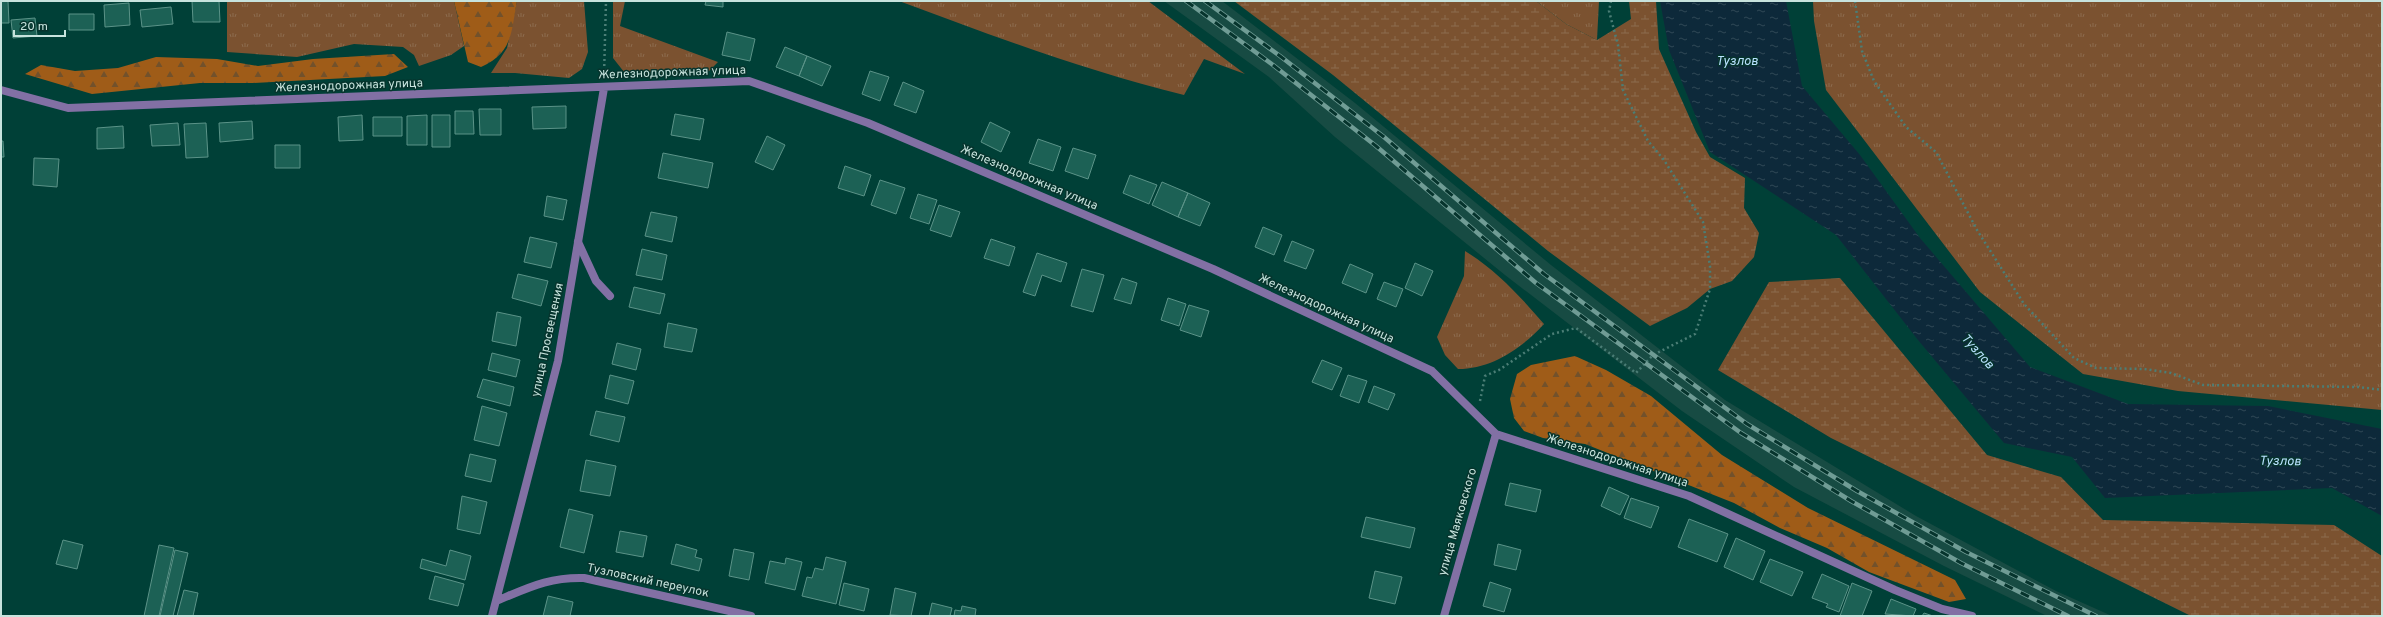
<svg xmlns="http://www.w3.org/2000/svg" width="2383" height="617" font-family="Overpass,sans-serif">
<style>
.built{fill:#174b43}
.grass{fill:url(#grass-tufts)}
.forest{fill:url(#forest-firs)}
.wetland{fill:url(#wetland-marsh)}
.water{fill:url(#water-ripples)}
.building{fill:#1c6155;stroke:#5b9388}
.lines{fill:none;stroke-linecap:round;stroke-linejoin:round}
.path{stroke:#4b7e76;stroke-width:2.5;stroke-dasharray:2 3;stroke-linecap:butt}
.service{stroke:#8270a4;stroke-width:8}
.minor{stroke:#8270a4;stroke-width:8}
.rail-casing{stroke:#709c95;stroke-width:4.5}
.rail{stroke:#06342d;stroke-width:3;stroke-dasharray:9;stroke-linecap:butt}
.labels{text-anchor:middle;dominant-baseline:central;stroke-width:3;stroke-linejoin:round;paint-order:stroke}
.street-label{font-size:12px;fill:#c7e3dd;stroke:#06342d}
.water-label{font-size:13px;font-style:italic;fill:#b9e1fe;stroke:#06342d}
</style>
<defs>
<pattern id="grass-tufts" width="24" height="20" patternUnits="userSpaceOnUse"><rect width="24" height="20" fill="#7b5230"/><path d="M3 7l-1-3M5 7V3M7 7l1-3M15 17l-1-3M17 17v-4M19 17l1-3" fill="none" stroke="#8c6b4e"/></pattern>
<pattern id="forest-firs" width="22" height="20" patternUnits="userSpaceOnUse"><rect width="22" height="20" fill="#9f5c18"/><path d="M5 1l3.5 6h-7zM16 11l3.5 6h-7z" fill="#72512b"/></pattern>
<pattern id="wetland-marsh" width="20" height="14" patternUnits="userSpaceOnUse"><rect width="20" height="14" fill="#7b5230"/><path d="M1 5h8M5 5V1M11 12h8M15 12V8" fill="none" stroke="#8c6b4e"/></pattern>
<pattern id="water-ripples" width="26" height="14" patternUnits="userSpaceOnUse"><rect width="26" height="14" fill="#0d293a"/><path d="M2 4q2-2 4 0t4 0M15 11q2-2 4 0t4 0" fill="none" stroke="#2f4856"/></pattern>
</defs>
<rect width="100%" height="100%" fill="#004037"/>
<path class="built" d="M1164,1h58l133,102 196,162 174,135 191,116 140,75 56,25h-65l-103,-50 -150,-79 -112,-76 -177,-136 -170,-138 -66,-60z"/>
<path class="grass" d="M227,1h227l10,45 -13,9 -32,11 -5,-11 -11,-8 -49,-3 -57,13 -70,-5z
M517,1h67l4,51 -6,17 -13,9 -54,-5h-24l16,-25z
M613,1h12l-5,25 98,36 -12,12 -78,3 -15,-19z
M899,1h249l97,73 -41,-15 -20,36c-98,-24 -191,-59 -285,-94z
M1536,1h63l-2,39 -31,-16z
M1813,1h569v409l-204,-19 -95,-17 -103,-82 -154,-202 -12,-69z
M1465,251c31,19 55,45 79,73 -22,24 -52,45 -86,45l-13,-14 -8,-18 27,-61z"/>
<path class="forest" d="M454,1h63c-6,31 -4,52 -36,66l-13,-5z
M394,54l14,13 -23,9 -133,7h-52l-108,11 -67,-20 16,-9 34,6 43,-3 38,-11 61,2 41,7 55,-7z
M1575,356l31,14 45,26 71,59 86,53 147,72 11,19 -17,3 -80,-30 -42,-24 -47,-20 -46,-25 -149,-59 -42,-6 -19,-7 -10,-13 -4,-19 7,-25 14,-9z"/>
<path class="wetland" d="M1234,1h302l30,23 31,16 34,-21 -2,-18h27l3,48 37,83 14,25 35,21 -1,30 15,25 -5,24 -22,24 -22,8 -23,19 -37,18 -102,-75 -215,-176z
M1840,278l147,177 74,22 42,43 231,5 48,31v60h-191l-360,-178 -113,-68 51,-88z"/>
<path class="water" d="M1660,1h126l16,85 58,69 60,83 110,129 98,37 140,2 114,23v87l-50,-28 -227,10 -33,-41 -68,-14 -86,-103 -82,-105 -126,-83 -41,-102z"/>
<path class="building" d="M1,1h7l1,22h-8z
M192,1h27l1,21h-27z
M706,1h17v6l-18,-2z
M129,3l1,22 -25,2 -1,-22z
M171,7l2,17 -31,3 -2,-17z
M69,14h25v16h-25z
M35,18l2,18 -24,2 -2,-18z
M727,32l28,7 -5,22 -28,-6z
M785,47l22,9 -8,20 -23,-9z
M807,56l24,10 -9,20 -23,-10z
M870,71l19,6 -9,24 -18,-7z
M903,82l21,9 -8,22 -22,-8z
M566,106v22l-33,1 -1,-22z
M479,109h22v26h-21z
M455,111h18l1,23h-19z
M675,114l29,5 -4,21 -29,-5z
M362,115l1,25 -24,1 -1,-24z
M427,115v30h-20v-29z
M432,115h18v32h-18z
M373,117h29v19h-29z
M252,121l1,18 -33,3 -1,-19z
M990,122l20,10 -9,20 -20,-10z
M178,123l2,22 -28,1 -2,-21z
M206,123l2,34 -22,1 -2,-34z
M123,126l1,22 -27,1v-21z
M767,136l18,9 -12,25 -18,-8z
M1038,139l23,8 -8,24 -24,-8z
M1,141h2l1,16h-3z
M275,145h25v23h-25z
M1073,148l23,7 -8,24 -23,-8z
M663,153l50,10 -5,25 -50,-10z
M34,158l25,1 -2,28 -24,-2z
M845,166l26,9 -7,21 -26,-8z
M1130,175l27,10 -8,19 -26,-11z
M880,180l25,8 -9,26 -25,-9z
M1162,182l26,11 -10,24 -26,-12z
M1188,193l22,10 -10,23 -22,-9z
M918,194l19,6 -8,24 -19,-6z
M547,196l20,4 -4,20 -19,-4z
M939,205l21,7 -9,25 -21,-7z
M651,212l26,5 -5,25 -27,-6z
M1263,227l19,8 -8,20 -19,-8z
M530,237l27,6 -6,25 -27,-6z
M991,239l24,8 -6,19 -25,-8z
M1292,241l22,9 -8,19 -22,-8z
M642,249l25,6 -5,25 -26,-5z
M1037,253l30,10 -6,19 -19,-7 -7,21 -12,-4z
M1415,263l18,8 -11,25 -17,-8z
M1350,264l23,10 -7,19 -24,-10z
M1082,269l22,6 -11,37 -22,-6z
M518,274l30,7 -7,25 -29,-8z
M1122,278l15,5 -6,21 -17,-5z
M1384,282l19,7 -7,18 -19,-8z
M634,287l31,7 -5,20 -31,-7z
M1168,298l18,6 -7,22 -18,-6z
M1189,305l20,6 -8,26 -21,-7z
M497,312l24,5 -5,29 -24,-5z
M668,323l29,6 -5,23 -28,-5z
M617,343l24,6 -5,21 -24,-6z
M492,353l28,7 -4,17 -28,-7z
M1322,360l20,8 -10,22 -20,-8z
M610,375l24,6 -6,23 -23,-6z
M1348,375l19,6 -8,22 -19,-7z
M483,379l31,8 -4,19 -33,-9z
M1374,386l21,8 -7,16 -20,-8z
M482,406l25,7 -8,33 -25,-6z
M596,411l29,6 -6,25 -29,-7z
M470,454l26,6 -5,22 -26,-6z
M586,460l30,6 -6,30 -30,-5z
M1510,483l31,7 -5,22 -31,-7z
M1609,487l20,9 -9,19 -19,-9z
M462,496l25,6 -7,32 -23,-5z
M1631,498l28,9 -8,21 -27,-10z
M569,509l24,6 -9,38 -24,-6z
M1366,517l49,11 -5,20 -49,-11z
M1689,519l39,15 -11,28 -39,-15z
M620,531l27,5 -4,21 -27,-5z
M1736,538l29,13 -12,29 -29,-13z
M63,540l20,5 -6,24 -21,-5z
M676,544l21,6 -2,7 7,2 -3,12 -28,-7z
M1498,544l23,6 -5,20 -22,-5z
M159,545l15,3 -15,68h-15z
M734,549l20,4 -5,27 -20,-4z
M175,550l13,3 -15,63h-13z
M450,550l21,6 -6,24 -45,-12 2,-9 24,7z
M826,557l20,5 -10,42 -34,-8 5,-19 5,1 3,-10 8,2z
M786,558l16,4 -7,28 -30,-7 5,-22 15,3z
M1770,559l33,13 -11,24 -32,-14z
M1375,571l27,6 -7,27 -26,-6z
M1822,574l27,12 -10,26 -13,-5 2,-3 -16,-6z
M435,576l29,8 -6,22 -29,-7z
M1490,582l21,7 -7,23 -21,-6z
M844,583l25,6 -5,22 -25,-6z
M1852,583l20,8 -10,25h-22z
M895,588l21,5 -5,23 -21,-1z
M184,590l14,3 -5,23h-16z
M548,596l25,6 -3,14h-27z
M1891,599l25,10 -3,7 -28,-2z
M932,603l20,5 -2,8h-21z
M962,606l14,3 -1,7h-21l1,-6 6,1z
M1924,613l9,3h-11z"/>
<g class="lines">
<path class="path" d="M1855,1l7,50 12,30 32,46 30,25 41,78 47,74 50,54 22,10 48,1 27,4 32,12 156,2 23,3
M604,76l2,-75
M1480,401l5,-25 14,-6 53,-36 24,-6 60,45 17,-18 42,-21 15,-45v-23l-7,-44 -39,-62 -16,-19 -25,-51 -5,-45 -9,-34 2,-10"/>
<path class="service" d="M578,242l18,39 14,15"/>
<path class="minor" d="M1,90l67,18 681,-27 119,42 345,146 219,102 64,63 193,62 206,94 47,19 30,7
M496,601c32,-13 52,-24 88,-23l167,38
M492,616l66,-255 46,-273
M1444,616l52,-182"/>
<defs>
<path id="rail" d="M1186,1l87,64 103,81 160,137 205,150 110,68 110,62 107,53
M1205,1l75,55 104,81 160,137 203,150 110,67 109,61 130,64"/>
</defs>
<use href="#rail" class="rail-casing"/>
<use href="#rail" class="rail"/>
</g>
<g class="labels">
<g class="street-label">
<text transform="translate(672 73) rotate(-2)">Железнодорожная улица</text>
<text transform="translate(349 86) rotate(-2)">Железнодорожная улица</text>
<text transform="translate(1029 178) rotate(23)">Железнодорожная улица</text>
<text transform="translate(1326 309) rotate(25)">Железнодорожная улица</text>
<text transform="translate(548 340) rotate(-78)">улица Просвещения</text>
<text transform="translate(1617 461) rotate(18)">Железнодорожная улица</text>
<text transform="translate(1458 522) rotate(-74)">улица Маяковского</text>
<text transform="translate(648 581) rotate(12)">Тузловский переулок</text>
</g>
<g class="water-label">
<text x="1737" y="62">Тузлов</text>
<text transform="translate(1977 352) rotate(48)">Тузлов</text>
<text transform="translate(2280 462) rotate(1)">Тузлов</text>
</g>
</g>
<rect width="2383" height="617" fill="none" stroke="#c7e3dd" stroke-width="4"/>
<path d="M14 30v6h51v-6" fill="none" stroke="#c7e3dd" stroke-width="2"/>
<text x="20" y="30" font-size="12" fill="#c7e3dd" stroke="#06342d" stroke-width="3" paint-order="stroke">20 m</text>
</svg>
